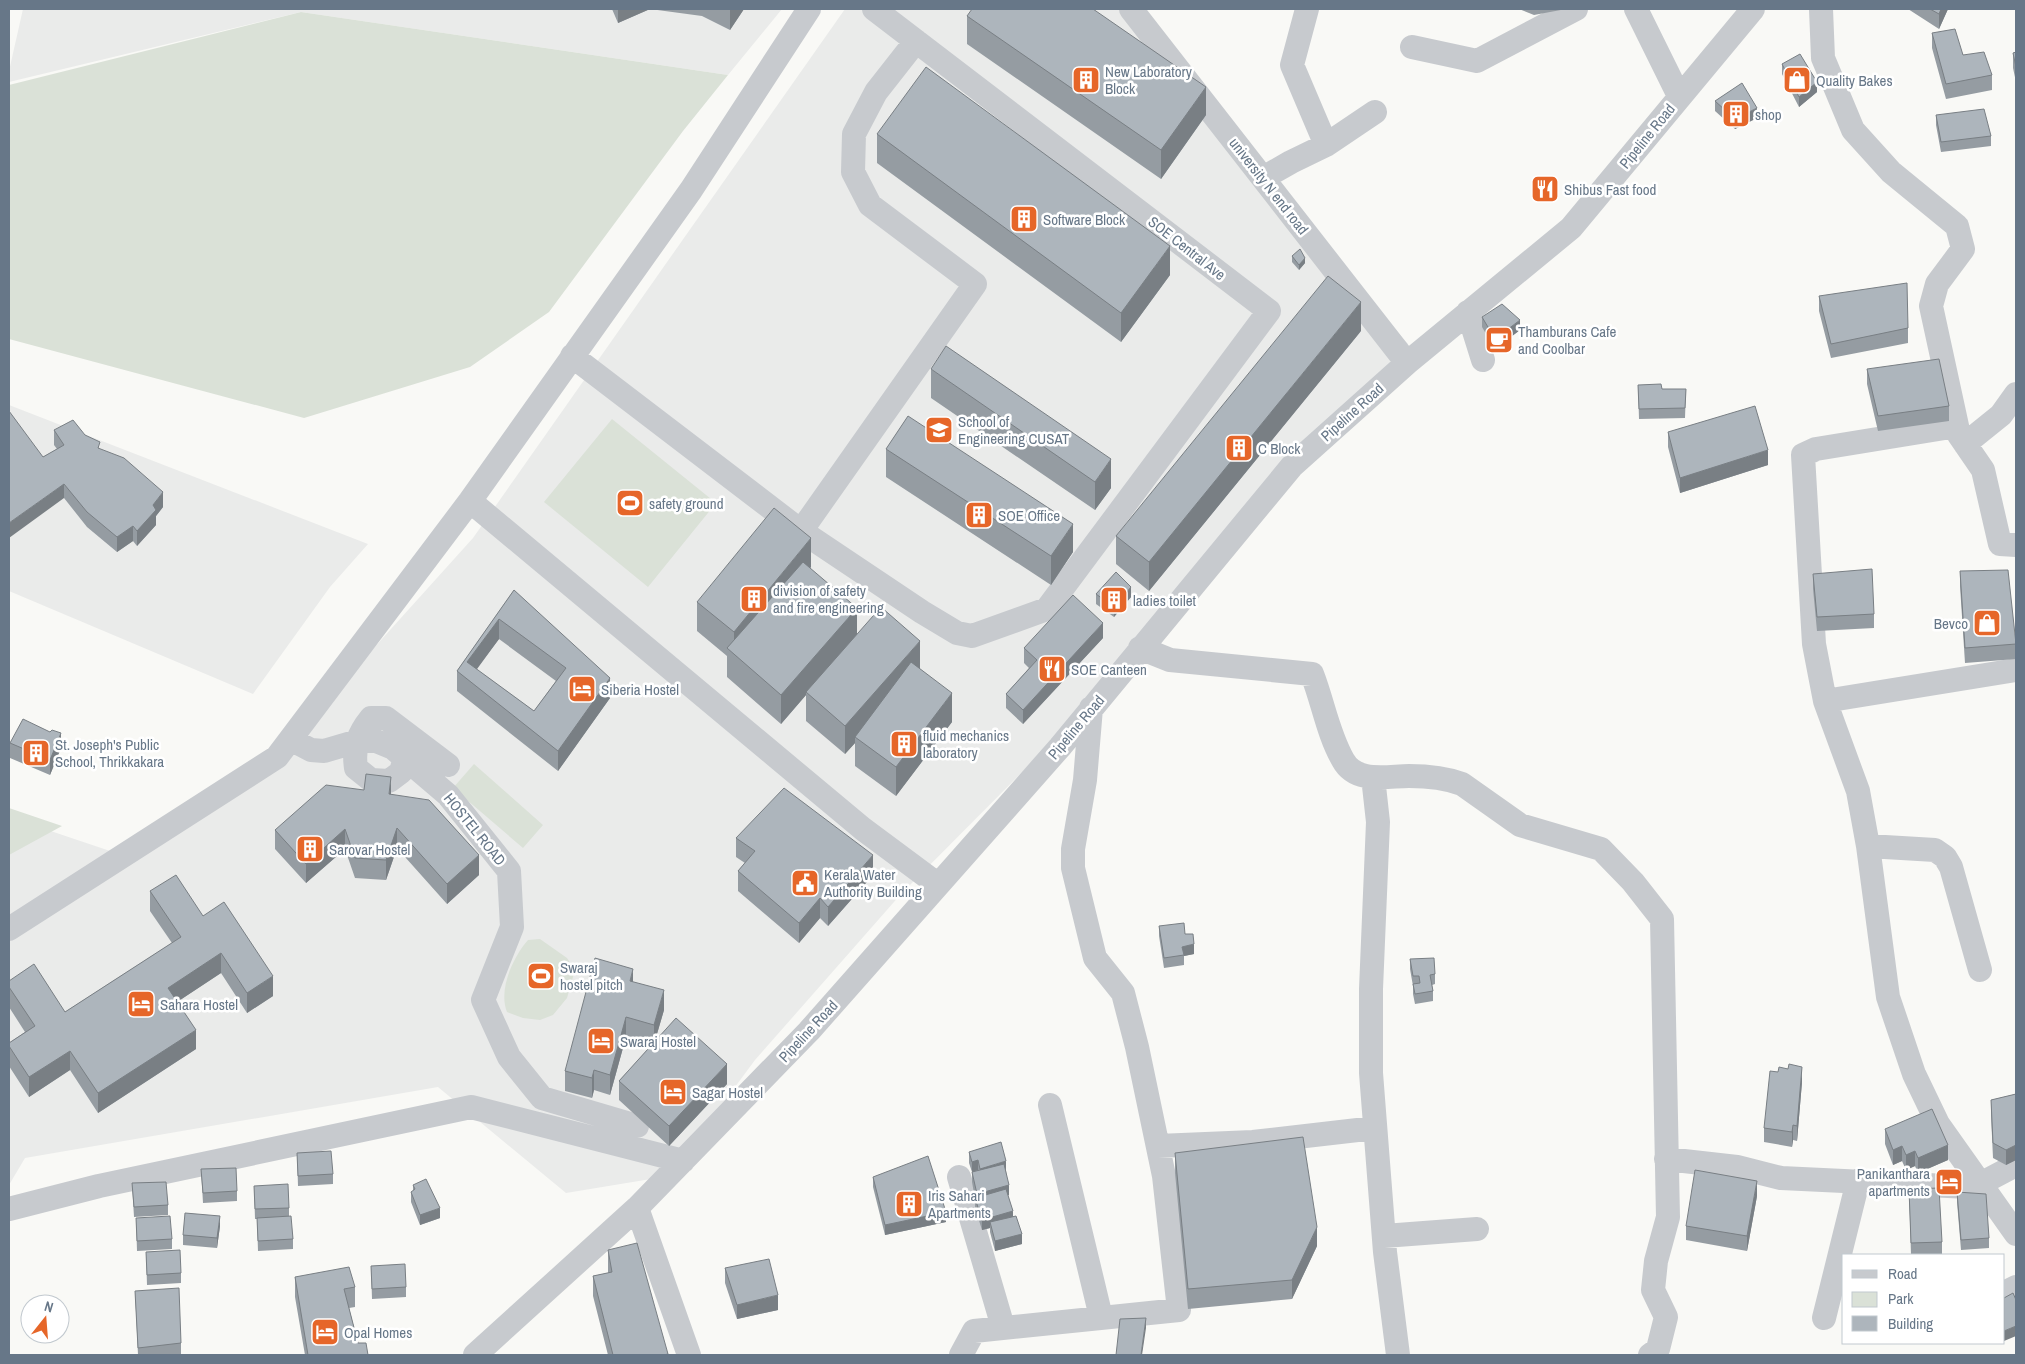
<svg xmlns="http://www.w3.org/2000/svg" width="2025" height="1364" font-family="'Archivo Narrow',sans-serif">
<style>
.built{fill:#eaebea}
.green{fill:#dae1d7}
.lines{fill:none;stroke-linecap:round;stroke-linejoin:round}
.minor{stroke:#c7cace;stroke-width:24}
.wall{fill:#959ca2;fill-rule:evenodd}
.shaded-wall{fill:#797f84}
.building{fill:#adb5bc;stroke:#797f84;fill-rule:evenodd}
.labels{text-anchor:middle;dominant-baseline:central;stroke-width:5;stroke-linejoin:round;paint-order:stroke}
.poi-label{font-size:15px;fill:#677788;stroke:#fff;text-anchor:start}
.street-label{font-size:15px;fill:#677788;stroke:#fff}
</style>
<rect width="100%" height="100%" fill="#f9f9f6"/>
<path class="built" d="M23,9h759l-54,66 -427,-63 -292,70v-11z
M845,9h278l105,131 180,204 -368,410 -139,140 -146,166 -86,116 -103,17 -128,-106 -413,71 -16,27v-368l113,38 159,-104 192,-213z
M9,405l359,139 -38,43 -77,107 -244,-103z"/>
<path class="green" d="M301,12l427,63 -45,56 -134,181 -79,55 -166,51 -295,-79v-254z
M612,419l104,84 -68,84 -104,-85z
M474,764l69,61 -20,23 -70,-60z
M9,808l53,18 -53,29z
M540,939l27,19 8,12 -8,28 -14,17 -13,5 -17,-2 -16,-6c-9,-22 6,-55 21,-72z"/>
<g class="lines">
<path class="minor" d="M1131,9l276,354
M1307,9l-15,56 34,80
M1636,9l43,87
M1821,9l2,49 30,72 38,42 66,54 6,23 -26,35 -6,22 28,129 24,35 17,74 16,1
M1412,47l65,14 99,-52
M1263,178l28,-16 35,-17 49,-33
M1468,312l15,48
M572,356l229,175 121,81 35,21 15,3 75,-27 222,-298 -395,-302
M1957,426l-141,23 -13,6 11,189 11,57 33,90 10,55 67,4 10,7 6,10 29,103
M1965,444l36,-29 15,-21
M470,501l393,328 74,55
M801,531l174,-247 -105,-79 -17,-33 1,-38 22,-42 40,-51
M1140,648l30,12 142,14c11,28 16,60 31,86 13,24 44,16 66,16 17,0 37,2 53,8l58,41 81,24 32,33 29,37 6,298 -12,44 -3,29 13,27 -8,32 -8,6
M1825,701l191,-31
M292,740l19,10 13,1 34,-10h18l17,7 55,47 61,76 3,56 -29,73 26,57 33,41 95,28
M405,757l-4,15 -12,9 -18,-1 -15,-12c-3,-20 2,-34 15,-50h15l62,47
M1373,777l5,45 -7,167v84l14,179 13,103
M1868,846l20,151 26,77 24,50 78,110
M9,929l268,-172 193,-256 221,-311 118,-181
M1050,1105l51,212
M1158,1146l95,-4 122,-14
M1666,1159l71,8 44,11 188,9 11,-3 36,-19
M959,1177l44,150
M637,1208l52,147
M9,1209l90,-23 372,-79 212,54
M1384,1236l93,-7
M2004,1293l12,-6
M1824,1318l34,-137
M475,1355l162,-147 172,-177 251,-284 232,-281 115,-103 164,-135 182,-219
M961,1355l13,-24 205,-21 -15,-134 -27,-129 -14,-54 -28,-35 -22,-90v-19l12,-69 6,-72"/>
</g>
<path class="wall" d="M612,9h132l-14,21 -28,-14 -52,-7 -32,14z
M1519,9h47l-32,6z
M1908,9h40l-9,20z
M967,16l239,99 -45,64 -194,-135z
M1932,33l60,42v15l-46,9 -14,-51z
M2016,52v30l-3,-14v-15z
M1782,64l35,28 -18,15 -17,-33z
M1715,101l42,17 -22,11 -20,-18z
M1936,115l55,21v10l-50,6 -5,-27z
M877,134l293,141 -49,67 -244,-179z
M1292,256l13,7 -6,7 -7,-8z
M1819,296l89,32v15l-77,15 -12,-47z
M1482,317l38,13 -25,19 -13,-22z
M1361,331l-212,260 -33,-27v-28z
M931,369l180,119 -16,22 -164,-112z
M1867,369l82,37v15l-71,10 -11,-47z
M1638,385l24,4h24l-1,29 -46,1z
M54,430l31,5 78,72 -7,9v9l-19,21 -4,-5 -16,11 -30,-25 -23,-29 -21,-41 14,-8 -3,-4z
M1668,432l100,33 -88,28 -12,-46z
M886,449l187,103 -22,33 -165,-108z
M811,567l-1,1 47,66 63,35 32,53 -56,74 -41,-30v-23l-10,11 -39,-33v-26l-25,29 -54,-47v-21l-30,-25v-29z
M1960,571l56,73v15l-51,4 -5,-77z
M1813,574l61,40v14l-57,3 -4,-42z
M514,590l96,108 -52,73 -101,-80v-20zM499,639l57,42 -22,30 -58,-42z
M1096,594l35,3 -17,20 -18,-13z
M1103,638l-80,86 -17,-16v-14l23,-26 -5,-5v-15z
M10,743l51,5 -11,27 -40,-17z
M391,794l88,81 -32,29 -50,-56 -11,32 -31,-2 -10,-29 -39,34 -31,-34v-19z
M736,838l137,37 -45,51 -8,-8 -21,25 -61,-52v-20l7,-8 -9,-6z
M150,891l53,25 70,80 -26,17 -26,-40 -44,29 19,47 -98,64 -28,-43 -41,27 -20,-31v-23l16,-11 -16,-25v-26l56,31 107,-69 -22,-32z
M1159,926l26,8 9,20 -10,2v9l-20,3 -5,-32z
M1410,959l25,15v10l-3,1 1,6v10l-18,3 -2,-10v-8l-3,-17z
M633,982l31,28 -9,31 72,43 -58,62 -50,-46v-19l34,-37 -27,-7 -16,58 -16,-5 -2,8 -27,-7v-20z
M1802,1082l-5,59 -4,-1 -1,7 -28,-5v-14z
M2016,1094v66l-10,5 -13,-7 -2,-43v-15z
M1885,1129l63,31 -30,13 -3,-7 -9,4 -4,-9 -9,4 -8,-21z
M969,1152l37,19 3,24h-1l5,21 9,28 -27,7 -5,-19v-4l-8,2 -7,-22v-9l-3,-17v-10l-3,-9z
M297,1153l36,21v10l-35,2z
M1175,1153l142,93 -25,53 -104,10 -13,-136z
M201,1169l36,22v10l-34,2z
M873,1177l73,45 -61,13 -12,-48z
M132,1183l36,22v10l-34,2z
M413,1185l27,33 -20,7 -9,-23v-10l2,-1z
M254,1186l35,22v8l4,23v10l-35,2 -1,-32h-2z
M1909,1189l33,53v13h-31z
M1957,1192l32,46v10l-28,2 -4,-48z
M1757,1196l-10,55 -61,-11v-14z
M136,1218l36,21v10l-35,2z
M220,1226l-3,22 -34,-3v-10z
M608,1250l60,105h-60l-15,-59v-20l15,-3z
M146,1252l35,21v10l-34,2z
M371,1266l35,21v10l-34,2z
M725,1268l53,42 -41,9 -12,-36z
M295,1277l60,10v20l-6,1 9,35 10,12h-63l-10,-58z
M135,1291l46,52v12h-43z"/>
<path class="shaded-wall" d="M618,9h32l-32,14z
M731,9h13l-14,21v-20z
M1941,9h7l-9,20v-15z
M1817,82v10l-18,15v-10z
M1206,87v28l-45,64v-29z
M1757,108v10l-22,11v-10z
M1170,246v29l-49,67v-29z
M1305,258v5l-6,7v-5z
M1361,302v29l-212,260v-29z
M1520,320v10l-25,19v-10z
M1768,450v15l-88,28v-15z
M1111,459v29l-16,22v-28z
M64,484v14l-55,40v-15z
M163,492v15l-7,9v9l-19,21v-15l16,-26z
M1073,524v28l-22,33v-29z
M133,526v15l-16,11v-15z
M811,538v29l-74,90 -3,-3v-22z
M1131,587v10l-17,20v-10z
M857,608v29l-51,55v3l-25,29v-29z
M499,619v20l-30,41 -2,-18z
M1103,623v15l-80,86v-14z
M920,641v29l-65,67v6l-10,11v-28z
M610,678v20l-52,73v-20z
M952,693v29l-56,74v-29z
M61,733v15l-11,27v-15z
M391,777v20l-2,-3z
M397,828v20l-11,32v-20z
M345,829v20l-39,34v-19z
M479,855v20l-32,29v-20z
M873,855v20l-45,51v-19z
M820,898v20l-21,25v-20z
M1194,944v10l-10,2 -2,-9z
M221,953v20l-53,35v-20z
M633,969v19l-3,-7z
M273,976v20l-26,17v-20z
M664,990v20l-10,34v-19z
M626,1017v20l-16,58v-20z
M196,1030v19l-98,64v-20z
M70,1051v19l-41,27v-20z
M727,1064v20l-58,62v-20z
M1802,1067v15l-5,59v-15z
M594,1070v20l-2,8v-20z
M1793,1125v15l-1,7v-15z
M1948,1145v15l-30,13v-15z
M2016,1145v15l-10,5v-15z
M1902,1146v15l-9,4v-15z
M1915,1151v15l-9,4v-15z
M978,1160v10l-6,2v-10z
M1006,1161v10l-26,8v-10z
M1757,1181v15l-10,55v-15z
M1009,1185v10l-32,9v-10z
M440,1208v10l-20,7v-10z
M1013,1211v10l-23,1v6l-8,2v-10z
M946,1212v10l-61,13v-10z
M220,1216v10l-3,22v-10z
M1317,1227v19l-25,53v-19z
M1022,1234v10l-27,7v-10z
M778,1295v15l-41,9v-14z
M1146,1318v10l-4,27h-1z
M2016,1326v10l-12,5v-10z"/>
<path class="building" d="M972,9h121l113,78 -45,63 -194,-134z
M1930,9h11l-2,5z
M1955,29l8,26 21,-3 8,23 -46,9 -14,-51z
M2016,52v15l-3,-14z
M1800,54l17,28 -18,15 -17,-33z
M926,67l244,179 -49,67 -244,-179z
M1742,83l15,25 -22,11 -20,-18z
M1984,109l7,27 -50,6 -5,-27z
M1300,249l5,9 -6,7 -7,-9z
M1328,276l33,26 -212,260 -33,-26z
M1907,283l1,45 -77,16 -12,-48z
M1502,304l18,16 -25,19 -13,-22z
M946,346l165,113 -16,23 -164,-113z
M1939,359l10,47 -71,10 -11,-47z
M1661,384l1,5h24l-1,19 -46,1 -1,-24z
M1755,406l13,44 -88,28 -12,-46z
M9,411l34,46 21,-12 -10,-15 19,-10 12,15 15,7 -2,6 26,10 39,34 -10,13 3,5 -19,21 -4,-5 -16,11 -30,-25 -23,-28 -55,39z
M908,416l165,108 -22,32 -165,-107z
M774,508l37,30 -77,94 -37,-30z
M803,562l54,46 -76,87 -54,-47z
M1872,569l2,45 -57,3 -4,-43z
M2008,570l8,74 -51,4 -5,-77z
M1116,572l15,15 -17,20 -18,-13z
M514,590l96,88 -52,73 -101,-80zM499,619l67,49 -32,43 -67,-49z
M1073,595l30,28 -80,87 -17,-16 31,-34 -13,-12z
M881,607l39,34 -75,85 -39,-34z
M911,662l41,31 -56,74 -41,-30z
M23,719l27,13 2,-2 9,3 -11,27 -40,-17z
M366,774l25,3 -2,17 40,6 50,55 -32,29 -50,-56 -11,32 -31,-2 -10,-29 -39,35 -31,-34 51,-45 38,5z
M784,788l89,67 -45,52 -8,-9 -21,25 -61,-52 17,-20 -19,-13z
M176,875l27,41 21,-14 49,74 -26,17 -26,-40 -53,35 28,42 -98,63 -28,-42 -41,26 -20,-31v-3l26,-17 -26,-39v-6l25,-17 31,48 116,-75 -31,-46z
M1184,923l1,11h8l1,10 -12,3 2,8 -20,3 -5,-32z
M595,958l38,11 -3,12 34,9 -10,35 -28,-8 -16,58 -16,-5 -2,8 -27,-7z
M1434,958l1,16 -5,1 3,16 -18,3 -2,-10 7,-1 -1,-7h-6l-3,-17z
M676,1018l51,46 -58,62 -50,-45z
M1789,1064l13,3 -5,59 -4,-1 -1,7 -28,-4 6,-57 8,1 1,-5 9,2z
M2016,1094v51l-10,5 -13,-7 -2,-43z
M1932,1109l16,36 -30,13 -3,-7 -9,4 -4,-9 -9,4 -8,-21z
M1303,1137l14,90 -25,53 -104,9 -13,-136z
M1001,1142l5,19 -26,8 -2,-9 -6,2 -3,-10z
M331,1151l2,23 -35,2 -1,-23z
M928,1156l18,56 -61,13 -12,-48z
M1004,1164l5,21 -32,9 -5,-22z
M236,1168l1,23 -34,2 -2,-24z
M1695,1170l62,11 -10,55 -61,-10z
M426,1179l14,29 -20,7 -9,-23 4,-3 -2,-4z
M166,1182l2,23 -34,2 -2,-24z
M288,1184l1,24 -34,1 -1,-23z
M1939,1188l3,54 -31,1 -2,-54z
M1006,1189l7,22 -31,9 -7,-22z
M1957,1192l29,2 3,44 -28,2z
M185,1213l35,3 -3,22 -34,-3z
M170,1216l2,23 -35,2 -1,-23z
M291,1216l2,23 -35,2 -1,-23z
M1016,1216l6,18 -27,7 -5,-19z
M637,1243l31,111 -4,1h-51l-20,-79 19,-4 -4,-22z
M180,1250l1,23 -34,2 -1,-23z
M769,1259l9,36 -41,10 -12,-37z
M405,1264l1,23 -34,2 -1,-23z
M349,1267l6,20 -11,2 14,54h8l2,12h-60l-13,-78z
M179,1288l2,55 -43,5 -3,-57z
M2013,1293l3,7v26l-12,5v-33z
M1146,1318l-5,37h-25l4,-36z"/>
<defs>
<symbol id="building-square" viewBox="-11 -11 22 22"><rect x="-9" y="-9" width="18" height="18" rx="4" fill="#e66629" stroke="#fff"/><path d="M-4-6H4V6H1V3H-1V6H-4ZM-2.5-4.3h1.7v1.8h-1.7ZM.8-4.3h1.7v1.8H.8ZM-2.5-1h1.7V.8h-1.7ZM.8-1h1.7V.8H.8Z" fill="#fff"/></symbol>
<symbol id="shop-square" viewBox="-11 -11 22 22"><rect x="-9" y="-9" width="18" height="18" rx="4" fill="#e66629" stroke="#fff"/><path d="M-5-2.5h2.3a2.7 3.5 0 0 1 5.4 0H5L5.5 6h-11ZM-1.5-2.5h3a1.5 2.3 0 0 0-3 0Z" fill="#fff"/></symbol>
<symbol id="restaurant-square" viewBox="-11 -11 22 22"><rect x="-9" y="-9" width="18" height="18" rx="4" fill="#e66629" stroke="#fff"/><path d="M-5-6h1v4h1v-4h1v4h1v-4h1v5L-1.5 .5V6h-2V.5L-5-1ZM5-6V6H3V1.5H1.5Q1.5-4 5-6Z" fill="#fff"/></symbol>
<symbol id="cafe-square" viewBox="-11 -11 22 22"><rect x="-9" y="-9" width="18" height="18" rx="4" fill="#e66629" stroke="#fff"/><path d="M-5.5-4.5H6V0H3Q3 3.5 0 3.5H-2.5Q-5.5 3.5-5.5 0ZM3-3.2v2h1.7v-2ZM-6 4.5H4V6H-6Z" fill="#fff"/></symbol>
<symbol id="university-square" viewBox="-11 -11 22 22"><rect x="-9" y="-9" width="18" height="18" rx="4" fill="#e66629" stroke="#fff"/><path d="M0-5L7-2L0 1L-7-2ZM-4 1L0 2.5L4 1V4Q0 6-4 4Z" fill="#fff"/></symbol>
<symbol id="stadium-square" viewBox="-11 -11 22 22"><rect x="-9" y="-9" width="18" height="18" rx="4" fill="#e66629" stroke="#fff"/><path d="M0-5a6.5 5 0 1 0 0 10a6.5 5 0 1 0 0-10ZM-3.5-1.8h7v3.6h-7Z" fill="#fff"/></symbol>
<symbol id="hotel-square" viewBox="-11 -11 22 22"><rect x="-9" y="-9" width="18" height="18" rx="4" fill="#e66629" stroke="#fff"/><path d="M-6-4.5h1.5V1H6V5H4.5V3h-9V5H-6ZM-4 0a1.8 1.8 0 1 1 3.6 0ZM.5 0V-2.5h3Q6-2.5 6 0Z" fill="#fff"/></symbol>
<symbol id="civic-square" viewBox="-11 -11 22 22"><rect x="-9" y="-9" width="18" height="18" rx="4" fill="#e66629" stroke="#fff"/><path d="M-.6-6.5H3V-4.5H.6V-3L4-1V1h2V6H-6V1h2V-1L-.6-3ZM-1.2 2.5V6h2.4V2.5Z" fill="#fff"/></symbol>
</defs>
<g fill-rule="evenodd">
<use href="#building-square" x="1070" y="64" width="32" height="32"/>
<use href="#shop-square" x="1781" y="64" width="32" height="32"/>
<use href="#building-square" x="1720" y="98" width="32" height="32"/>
<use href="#restaurant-square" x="1529" y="173" width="32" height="32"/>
<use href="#building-square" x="1008" y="203" width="32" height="32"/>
<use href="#cafe-square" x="1483" y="324" width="32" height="32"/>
<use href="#university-square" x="923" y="414" width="32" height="32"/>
<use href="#building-square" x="1223" y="432" width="32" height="32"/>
<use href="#stadium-square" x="614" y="487" width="32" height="32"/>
<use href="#building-square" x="963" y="499" width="32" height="32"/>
<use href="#building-square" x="738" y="583" width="32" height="32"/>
<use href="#building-square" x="1098" y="584" width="32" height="32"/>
<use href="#shop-square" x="1971" y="607" width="32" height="32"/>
<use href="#restaurant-square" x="1036" y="653" width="32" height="32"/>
<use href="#hotel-square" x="566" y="673" width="32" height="32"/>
<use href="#building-square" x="888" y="728" width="32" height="32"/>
<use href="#building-square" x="20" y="737" width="32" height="32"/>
<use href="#building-square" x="294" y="833" width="32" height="32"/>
<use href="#civic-square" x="789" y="867" width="32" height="32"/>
<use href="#stadium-square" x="525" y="960" width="32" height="32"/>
<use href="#hotel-square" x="125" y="988" width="32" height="32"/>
<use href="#hotel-square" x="585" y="1025" width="32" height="32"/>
<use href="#hotel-square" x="657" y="1076" width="32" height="32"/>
<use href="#hotel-square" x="1933" y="1166" width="32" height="32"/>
<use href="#building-square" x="893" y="1188" width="32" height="32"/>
<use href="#hotel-square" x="309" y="1316" width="32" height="32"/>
</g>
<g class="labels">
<g class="poi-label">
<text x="1105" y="71">New Laboratory<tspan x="1105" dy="17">Block</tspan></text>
<text x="1816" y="80">Quality Bakes</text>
<text x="1755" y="114">shop</text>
<text x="1564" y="189">Shibus Fast food</text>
<text x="1043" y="219">Software Block</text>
<text x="1518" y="331">Thamburans Cafe<tspan x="1518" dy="17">and Coolbar</tspan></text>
<text x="958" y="421">School of<tspan x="958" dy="17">Engineering CUSAT</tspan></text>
<text x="1258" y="448">C Block</text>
<text x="649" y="503">safety ground</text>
<text x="998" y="515">SOE Office</text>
<text x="773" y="590">division of safety<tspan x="773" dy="17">and fire engineering</tspan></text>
<text x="1133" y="600">ladies toilet</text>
<text x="1968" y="623" text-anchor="end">Bevco</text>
<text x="1071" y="669">SOE Canteen</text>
<text x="601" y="689">Siberia Hostel</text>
<text x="923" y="735">fluid mechanics<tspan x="923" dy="17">laboratory</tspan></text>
<text x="55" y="744">St. Joseph's Public<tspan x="55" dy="17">School, Thrikkakara</tspan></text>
<text x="329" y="849">Sarovar Hostel</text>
<text x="824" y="874">Kerala Water<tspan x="824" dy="17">Authority Building</tspan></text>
<text x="560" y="967">Swaraj<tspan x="560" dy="17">hostel pitch</tspan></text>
<text x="160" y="1004">Sahara Hostel</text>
<text x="620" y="1041">Swaraj Hostel</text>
<text x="692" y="1092">Sagar Hostel</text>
<text x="1930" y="1173" text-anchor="end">Panikanthara<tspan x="1930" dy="17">apartments</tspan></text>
<text x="928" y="1195">Iris Sahari<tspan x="928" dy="17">Apartments</tspan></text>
<text x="344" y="1332">Opal Homes</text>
</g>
<g class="street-label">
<text transform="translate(1647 136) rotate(-51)">Pipeline Road</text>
<text transform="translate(1269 186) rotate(52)">university N end road</text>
<text transform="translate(1187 248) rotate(38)">SOE Central Ave</text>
<text transform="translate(1352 412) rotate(-42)">Pipeline Road</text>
<text transform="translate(1076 727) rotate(-50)">Pipeline Road</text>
<text transform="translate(475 829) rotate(51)">HOSTEL ROAD</text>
<text transform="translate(808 1031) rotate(-47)">Pipeline Road</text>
</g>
</g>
<rect width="2025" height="1364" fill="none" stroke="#677788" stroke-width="20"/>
<rect x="1842" y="1254" width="162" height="90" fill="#ffffff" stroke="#c2c9cf"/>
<rect x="1852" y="1270" width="25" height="8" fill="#c7cace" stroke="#c2c9cf"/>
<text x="1888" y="1279" font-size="15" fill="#677788">Road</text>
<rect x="1852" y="1292" width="25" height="15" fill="#dae1d7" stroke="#c2c9cf"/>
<text x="1888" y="1304" font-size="15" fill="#677788">Park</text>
<rect x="1852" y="1316" width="25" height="15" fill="#adb5bc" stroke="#c2c9cf"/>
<text x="1888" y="1329" font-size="15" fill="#677788">Building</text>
<g transform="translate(45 1319) rotate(17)"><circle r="24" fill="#ffffff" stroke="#c2c9cf"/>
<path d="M0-4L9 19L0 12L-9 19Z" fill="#e66629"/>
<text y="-8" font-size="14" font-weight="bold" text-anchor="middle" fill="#677788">N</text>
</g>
</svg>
